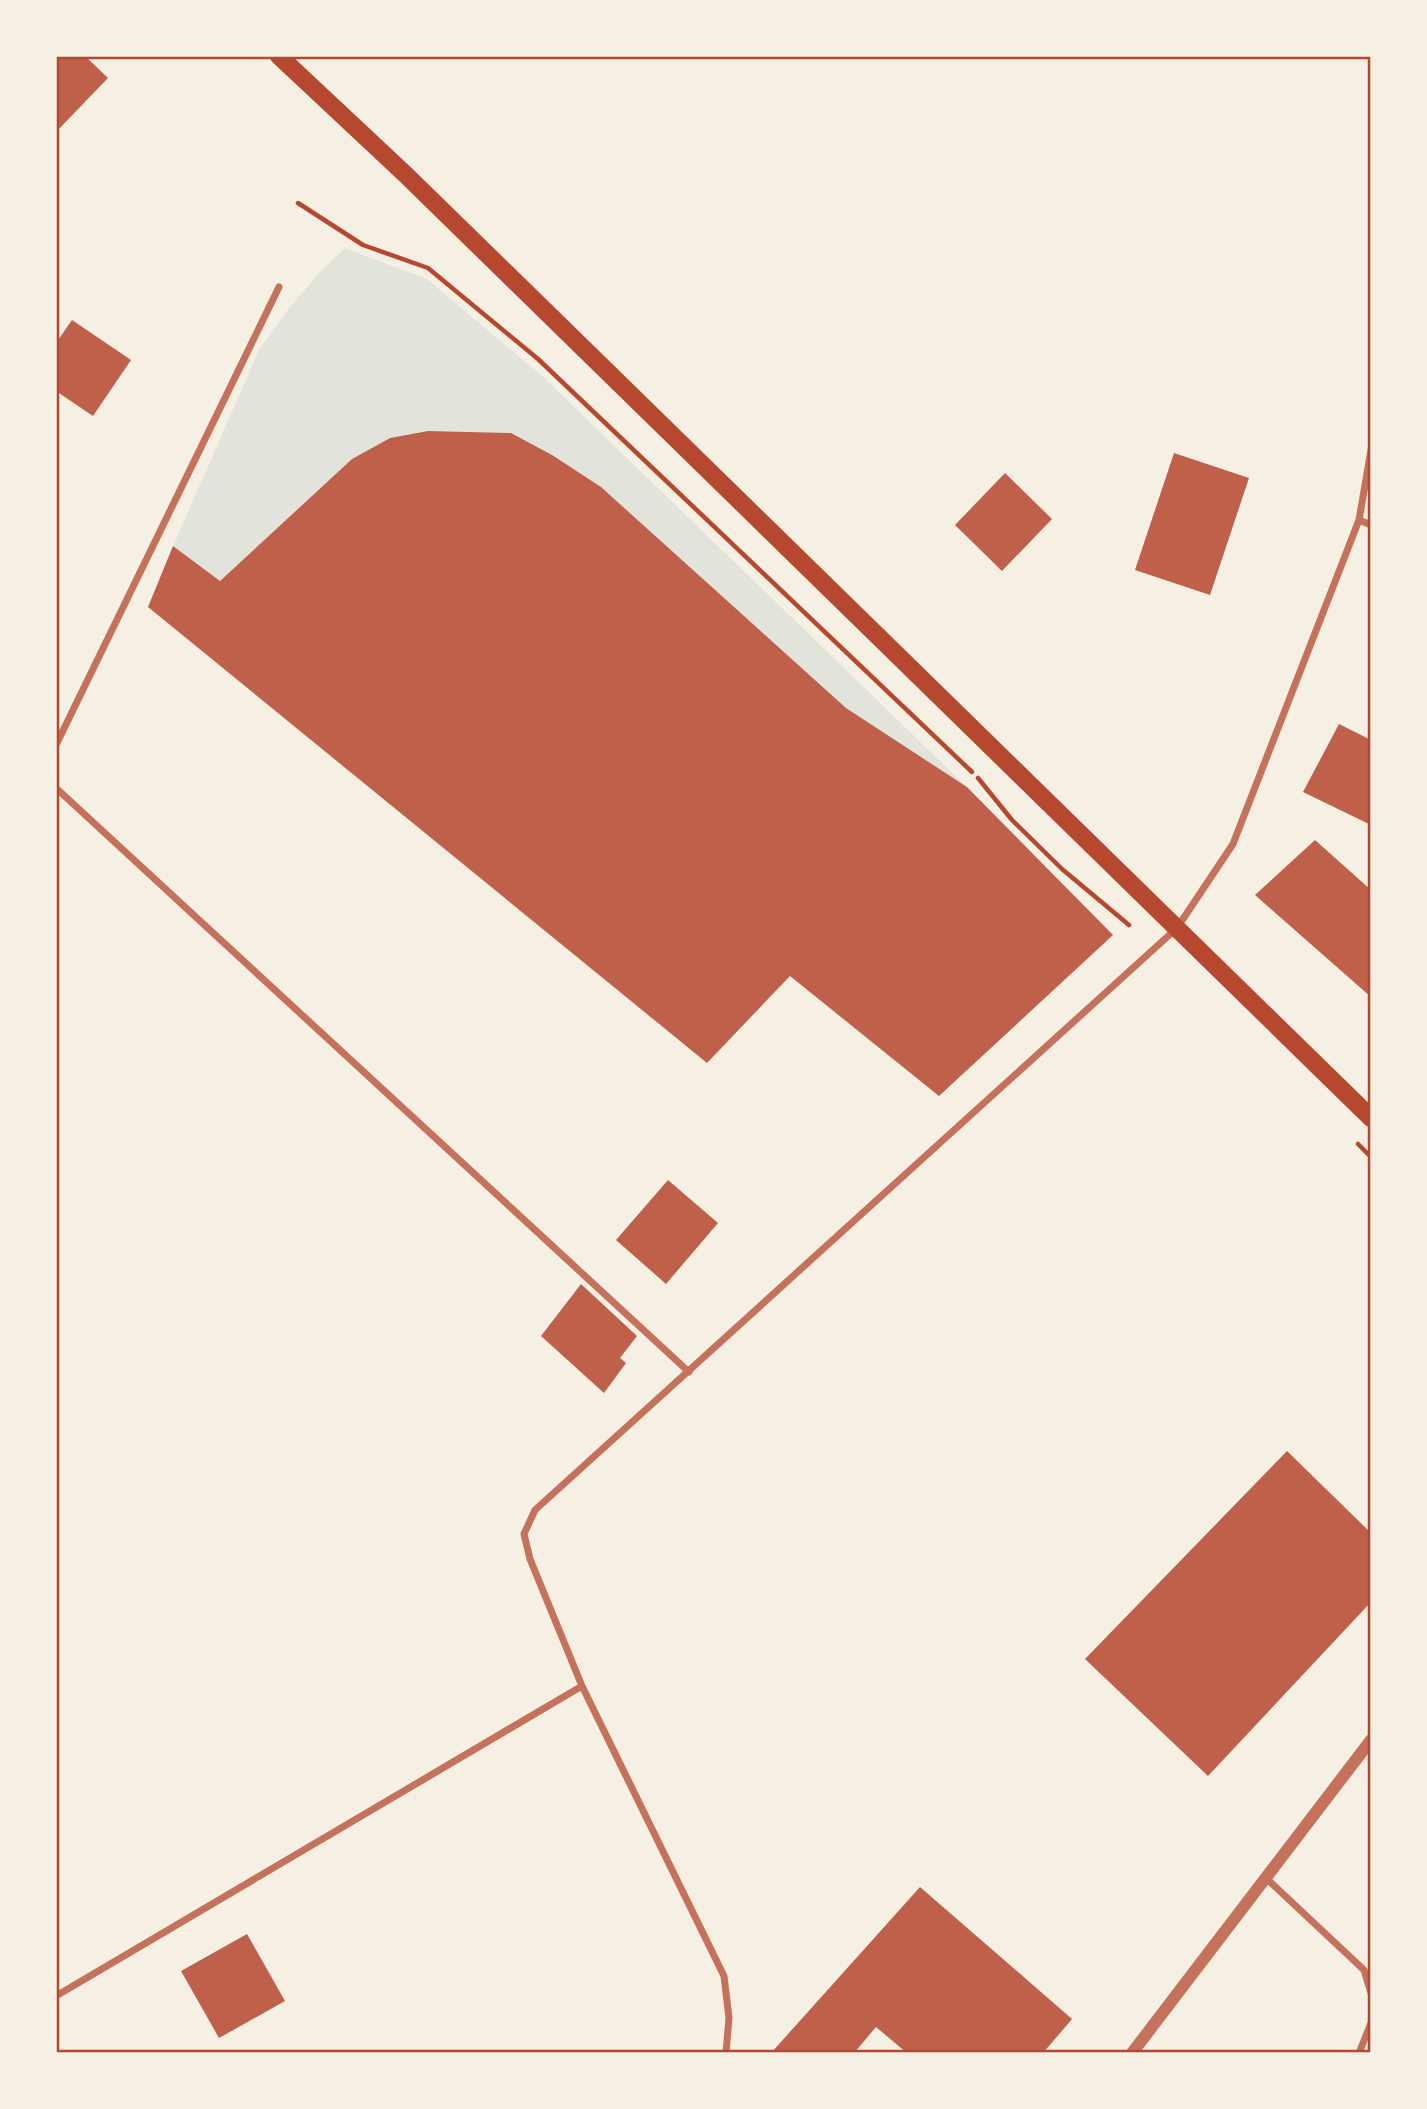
<svg xmlns="http://www.w3.org/2000/svg" width="1427" height="2109" font-family="'Titillium Web',sans-serif">
<style>
.green{fill:#e2e4dc}
.building{fill:#bf614a}
.lines{fill:none;stroke-linecap:round;stroke-linejoin:round}
.path{stroke:#b5482f;stroke-width:4.5}
.minor{stroke:#c5725c;stroke-width:7}
.tertiary{stroke:#c5725c;stroke-width:12}
.primary{stroke:#b5482f;stroke-width:18}
.neatline{fill:none;stroke:#b5482f;stroke-width:2.5}
</style>
<rect width="100%" height="100%" fill="#f6efe4"/>
<path class="green" d="M345,248l82,31 114,96 426,412 -121,-79 -245,-221 -90,-54 -83,-2 -38,7 -38,21 -132,122 -47,-35 87,-198 30,-41 31,-36z"/>
<path class="building" d="M56,56h29l23,22 -52,54z
M72,320l59,40 -38,56 -37,-25v-48z
M428,431l83,2 41,22 49,32 245,221 121,79 146,148 -174,161 -149,-120 -83,87 -559,-456 25,-61 47,35 132,-122 38,-21z
M1174,453l75,25 -39,117 -75,-25z
M1005,473l47,46 -50,52 -47,-46z
M1339,724l32,16v85l-68,-33z
M1315,840l56,50v107l-116,-102z
M668,1180l50,43 -52,61 -50,-44z
M581,1284l56,52 -17,22 6,5 -22,30 -63,-57z
M1287,1451l84,82v69l-163,174 -123,-117z
M920,1887l152,132 -29,34h-136l-31,-26 -22,26h-83z
M247,1934l38,67 -66,37 -38,-67z"/>
<g class="lines">
<path class="path" d="M298,203l65,42 65,23 110,91 434,413
M978,778l34,42 50,49 67,56
M1358,1144l13,13"/>
<path class="minor" d="M1359,520l12,5
M56,745l223,-458
M56,788l633,584
M1266,1878l98,92 7,23
M56,1996l526,-310
M726,2053l3,-35 -5,-42 -142,-290 -52,-127 -6,-25 11,-24 642,-582 56,-84 126,-324 12,-70
M1359,2053l12,-30"/>
<path class="tertiary" d="M1132,2053l239,-313"/>
<path class="primary" d="M279,56l127,119 965,943"/>
</g>
<rect width="1427" height="2109" fill="none" stroke="#f6efe4" stroke-width="116"/>
<rect x="58" y="58" width="1311" height="1993" class="neatline"/>
</svg>
